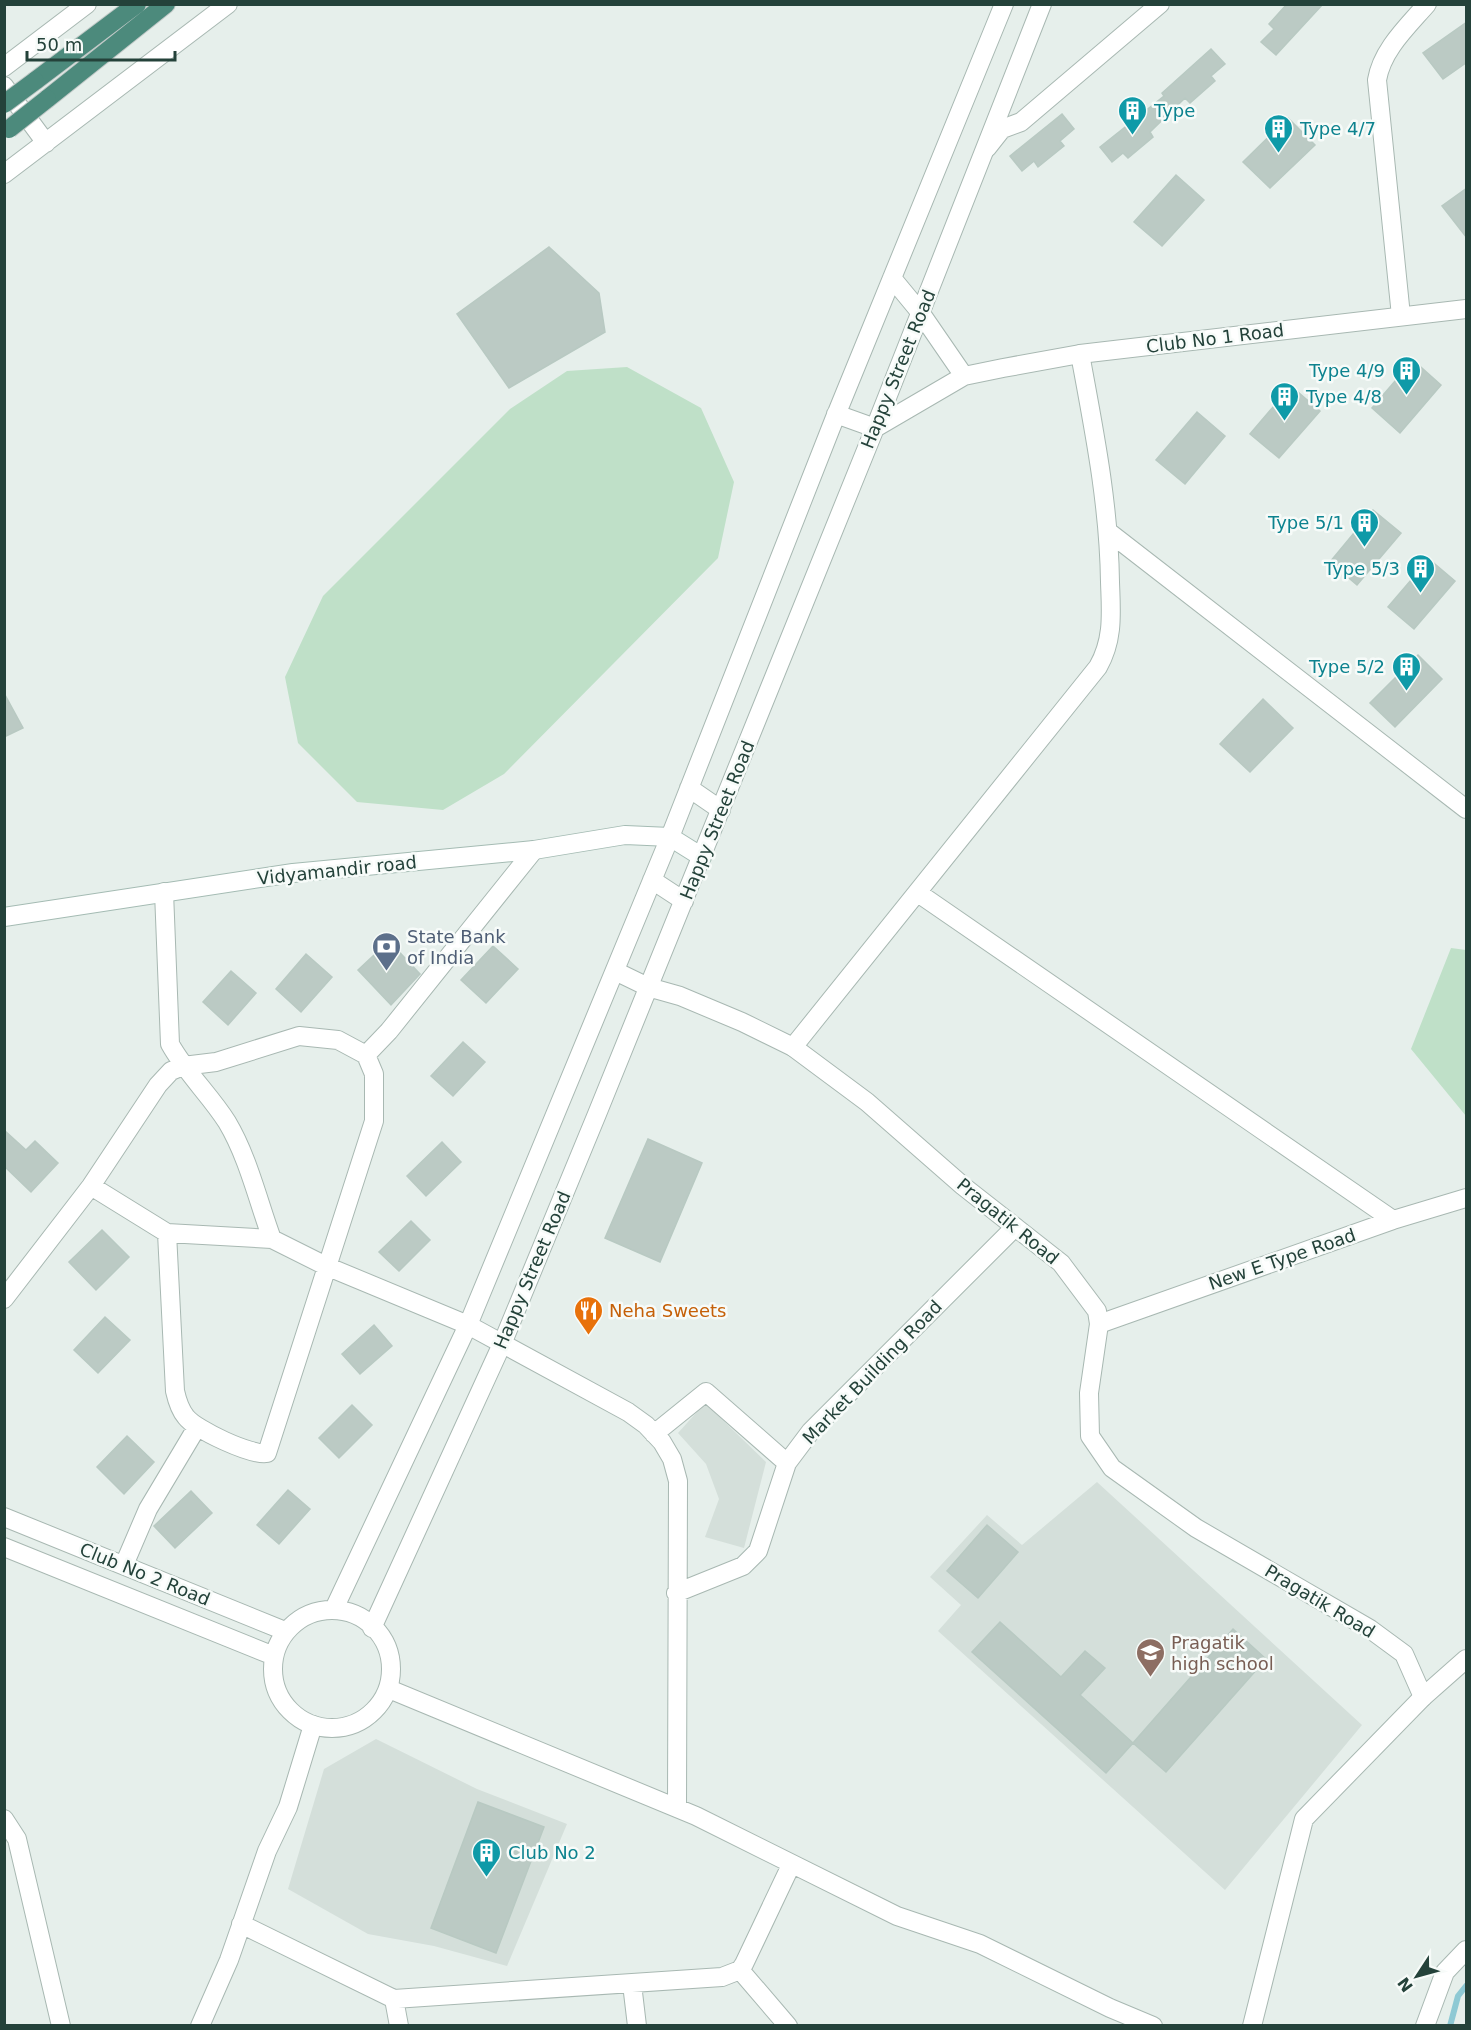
<svg xmlns="http://www.w3.org/2000/svg" width="1471" height="2030" font-family="'DejaVu Sans',sans-serif">
<style>
.built{fill:#d4dfda}
.green{fill:#bfe0c8}
.lines{fill:none;stroke-linecap:round;stroke-linejoin:round}
.stream{stroke:#8ec9d4;stroke-width:6}
.building{fill:#bbcac4;stroke:#b8c9c2;stroke-width:1.5}
.minor-casing{stroke:#a8b8b2;stroke-width:20}
.tertiary-casing{stroke:#a8b8b2;stroke-width:20}
.secondary-casing{stroke:#a4bbb3;stroke-width:20}
.trunk-casing{stroke:#c2cac8;stroke-width:20}
.minor{stroke:#fff;stroke-width:18}
.tertiary{stroke:#fff;stroke-width:18}
.secondary{stroke:#fff;stroke-width:18}
.trunk{stroke:#4c8a7c;stroke-width:18}
.trunk-bridge-casing{stroke:#c2cac8;stroke-width:20;stroke-linecap:butt}
.trunk-bridge{stroke:#4c8a7c;stroke-width:18}
.labels{text-anchor:middle;dominant-baseline:central;stroke-width:5;stroke-linejoin:round;paint-order:stroke}
.culture-label{font-size:18px;fill:#0d838f;stroke:#f7fbf9;text-anchor:start}
.street-label{font-size:18px;fill:#24423a;stroke:#f7fbf9}
.service-label{font-size:18px;fill:#4e5e75;stroke:#f7fbf9;text-anchor:start}
.food-label{font-size:18px;fill:#c56008;stroke:#f7fbf9;text-anchor:start}
.education-label{font-size:18px;fill:#785e54;stroke:#f7fbf9;text-anchor:start}
</style>
<rect width="100%" height="100%" fill="#e6efeb"/>
<path class="built" d="M705,1403l61,59 -22,86 -39,-11 14,-38 -13,-35 -28,-31z
M1097,1482l265,243 -137,165 -287,-259 23,-26 -31,-28 57,-62 35,30z
M376,1739l101,50 90,35 -60,142 -73,-20 -66,-12 -80,-45 36,-120z"/>
<path class="green" d="M627,367l74,41 33,74 -16,76 -214,216 -61,36 -86,-8 -59,-59 -13,-66 38,-81 187,-187 57,-38z
M1451,948l15,2v166l-55,-67z"/>
<g class="lines">
<path class="stream" d="M1450,2026l8,-30 8,-10"/>
</g>
<path class="building" d="M1287,4h36l-47,51 -15,-13 13,-13 -5,-5z
M1467,22v40l-24,17 -20,-26z
M1211,49l14,15 -14,12 4,5 -25,22 -5,-5 -35,34 3,5 -25,21 -5,-5 -11,9 -12,-15 64,-51 -2,-3z
M1062,114l12,15 -14,12 4,5 -26,21 -4,-6 -12,10 -12,-15z
M1288,118l27,27 -45,43 -27,-26z
M1176,175l28,25 -42,46 -28,-24z
M1467,188v50l-25,-32z
M549,247l50,46 6,39 -96,56 -52,-74z
M1413,360l28,25 -41,48 -28,-25z
M1291,386l29,25 -41,47 -29,-24z
M1197,412l28,24 -40,48 -29,-24z
M1373,510l28,23 -44,52 -27,-23z
M1429,559l26,22 -41,48 -26,-22z
M1418,655l24,24 -47,48 -25,-24z
M4,693l19,35 -19,9z
M1263,699l30,29 -43,44 -30,-28z
M389,941l31,33 -29,31 -33,-35z
M493,946l25,23 -32,34 -25,-23z
M306,954l26,23 -31,35 -25,-23z
M231,971l25,22 -28,32 -25,-23z
M463,1042l22,20 -32,34 -22,-20z
M4,1130l22,20 9,-9 23,22 -27,29 -27,-26z
M648,1139l54,24 -42,99 -55,-24z
M442,1142l19,20 -35,34 -19,-20z
M411,1221l19,19 -31,31 -20,-19z
M102,1230l27,27 -33,33 -27,-28z
M105,1317l25,23 -32,33 -24,-23z
M374,1325l18,21 -32,28 -18,-20z
M352,1405l20,20 -33,33 -20,-20z
M127,1436l27,26 -30,32 -27,-27z
M288,1490l22,19 -31,35 -22,-19z
M191,1491l21,22 -37,35 -21,-22z
M987,1525l31,27 -40,46 -31,-27z
M1000,1622l61,55 24,-26 20,17 -25,27 53,48 -27,30 -134,-121z
M1233,1629l33,30 -100,113 -33,-29z
M478,1802l66,25 -48,126 -65,-25z"/>
<g class="lines">
<defs>
<path id="minor" d="M987,148l15,-19 19,-7 139,-118
M1401,316l-24,-236c5,-30 30,-53 50,-76
M1110,533l356,276
M164,892l6,152c16,29 40,51 57,78 21,35 31,79 45,117
M918,893l475,327
M793,1047l305,-380c16,-28 13,-55 12,-85 -1,-78 -16,-152 -30,-228
M366,1055l23,-24 145,-181
M91,1186l76,47 105,6 54,27 142,59 160,87 18,13 16,17 10,17 6,22 -1,327
M4,1299l87,-113 67,-101 13,-14 12,-5 33,-4 83,-26 39,4 28,15 8,19v47l-107,332c-15,3 -71,-23 -81,-36 -6,-7 -9,-17 -11,-26l-8,-158
M1099,1324l294,-104 73,-22
M654,1434l52,-42 81,71
M124,1565l24,-56 49,-82
M676,1593l67,-27 15,-15 29,-88 24,-32 204,-204
M389,1689l307,127 201,100 83,28 130,64 43,18
M4,1819l13,20 44,187
M241,1924l153,75 328,-22 18,-7 4,-6 47,-99
M740,1970l48,56
M632,1984l5,42
M394,1999l5,27
M200,2026l29,-66 38,-109 21,-44 25,-82
M1252,2026l52,-207 119,-122
M1425,2026l20,-54 21,-22"/>
<path id="tertiary" d="M4,67l83,-63
M4,86l42,57
M4,174l224,-170
M892,278l28,34 44,64
M836,414l39,14 89,-52 39,-8 77,-14 386,-45
M689,788l32,22
M652,880l32,21
M615,971l33,16 32,9 62,26 51,25 74,55 96,84 98,77 36,48 2,13 -10,69 1,43 22,32 84,60 174,101 34,25 19,43 43,-38
M4,1517l281,114
M4,1547l270,109
M334,1609l134,-284 202,-488 164,-417 170,-416
M273 1669a59 59 0 1 1 118 0a59 59 0 1 1-118 0Z
M372,1628l130,-284 95,-230 278,-686 167,-424"/>
<path id="secondary" d="M4,917l289,-44 241,-23 91,-15 45,2 32,20"/>
<path id="trunk" d="M35,81l102,-77
M47,99l119,-95"/>
</defs>
<use href="#minor" class="minor-casing"/>
<use href="#tertiary" class="tertiary-casing"/>
<use href="#secondary" class="secondary-casing"/>
<use href="#trunk" class="trunk-casing"/>
<use href="#minor" class="minor"/>
<use href="#tertiary" class="tertiary"/>
<use href="#secondary" class="secondary"/>
<use href="#trunk" class="trunk"/>
<defs>
<path id="trunk-bridge" d="M4,104l31,-23
M9,129l38,-30"/>
</defs>
<use href="#trunk-bridge" class="trunk-bridge-casing"/>
<use href="#trunk-bridge" class="trunk-bridge"/>
</g>
<defs>
<symbol id="building-pin" viewBox="-11 -11 22 30"><path d="M0 17L-7.5 6A9.5 9.5 0 1 1 7.5 6Z" fill="#0f9aa8" stroke="#f7fbf9"/><path d="M-4-6H4V6H1V3H-1V6H-4ZM-2.5-4.3h1.7v1.8h-1.7ZM.8-4.3h1.7v1.8H.8ZM-2.5-1h1.7V.8h-1.7ZM.8-1h1.7V.8H.8Z" fill="#fff"/></symbol>
<symbol id="bank-pin" viewBox="-11 -11 22 30"><path d="M0 17L-7.5 6A9.5 9.5 0 1 1 7.5 6Z" fill="#5c6f8a" stroke="#f7fbf9"/><path d="M-6-4H6V4H-6ZM0-2.3a2.3 2.3 0 1 0 0 4.6a2.3 2.3 0 1 0 0-4.6Z" fill="#fff"/></symbol>
<symbol id="restaurant-pin" viewBox="-11 -11 22 30"><path d="M0 17L-7.5 6A9.5 9.5 0 1 1 7.5 6Z" fill="#e8710a" stroke="#f7fbf9"/><path d="M-5-6h1v4h1v-4h1v4h1v-4h1v5L-1.5 .5V6h-2V.5L-5-1ZM5-6V6H3V1.5H1.5Q1.5-4 5-6Z" fill="#fff"/></symbol>
<symbol id="school-pin" viewBox="-11 -11 22 30"><path d="M0 17L-7.5 6A9.5 9.5 0 1 1 7.5 6Z" fill="#8d6e63" stroke="#f7fbf9"/><path d="M0-5L7-2L0 1L-7-2ZM-4 1L0 2.5L4 1V4Q0 6-4 4Z" fill="#fff"/></symbol>
</defs>
<g fill-rule="evenodd">
<use href="#building-pin" x="1116" y="94" width="33" height="45"/>
<use href="#building-pin" x="1262" y="112" width="33" height="45"/>
<use href="#building-pin" x="1390" y="354" width="33" height="45"/>
<use href="#building-pin" x="1268" y="380" width="33" height="45"/>
<use href="#building-pin" x="1348" y="506" width="33" height="45"/>
<use href="#building-pin" x="1404" y="552" width="33" height="45"/>
<use href="#building-pin" x="1390" y="650" width="33" height="45"/>
<use href="#bank-pin" x="370" y="930" width="33" height="45"/>
<use href="#restaurant-pin" x="572" y="1294" width="33" height="45"/>
<use href="#school-pin" x="1134" y="1636" width="33" height="45"/>
<use href="#building-pin" x="470" y="1836" width="33" height="45"/>
</g>
<g class="labels">
<g class="culture-label">
<text x="1154" y="110">Type</text>
<text x="1300" y="128">Type 4/7</text>
<text x="1385" y="370" text-anchor="end">Type 4/9</text>
<text x="1306" y="396">Type 4/8</text>
<text x="1344" y="522" text-anchor="end">Type 5/1</text>
<text x="1400" y="568" text-anchor="end">Type 5/3</text>
<text x="1385" y="666" text-anchor="end">Type 5/2</text>
<text x="508" y="1852">Club No 2</text>
</g>
<g class="street-label">
<text transform="translate(1215 338) rotate(-7)">Club No 1 Road</text>
<text transform="translate(898 369) rotate(-68)">Happy Street Road</text>
<text transform="translate(717 820) rotate(-68)">Happy Street Road</text>
<text transform="translate(337 870) rotate(-6)">Vidyamandir road</text>
<text transform="translate(1008 1221) rotate(39)">Pragatik Road</text>
<text transform="translate(1282 1259) rotate(-19)">New E Type Road</text>
<text transform="translate(532 1270) rotate(-67)">Happy Street Road</text>
<text transform="translate(872 1372) rotate(-46)">Market Building Road</text>
<text transform="translate(145 1574) rotate(22)">Club No 2 Road</text>
<text transform="translate(1320 1601) rotate(31)">Pragatik Road</text>
</g>
<g class="service-label">
<text x="407" y="936">State Bank<tspan x="407" dy="21">of India</tspan></text>
</g>
<g class="food-label">
<text x="609" y="1310">Neha Sweets</text>
</g>
<g class="education-label">
<text x="1171" y="1642">Pragatik<tspan x="1171" dy="21">high school</tspan></text>
</g>
</g>
<rect width="1471" height="2030" fill="none" stroke="#24423a" stroke-width="12"/>
<g transform="translate(1417 1976) rotate(234)" stroke="#f7fbf9" stroke-width="4.5" paint-order="stroke">
<path d="M0-4.5L10 22L0 15L-10 22Z" fill="#24423a"/>
<text y="-9" font-size="16" font-weight="bold" text-anchor="middle" fill="#24423a">N</text>
</g>
<path d="M27 51v9h148v-9" fill="none" stroke="#24423a" stroke-width="3"/>
<text x="36" y="51" font-size="18" fill="#24423a" stroke="#f7fbf9" stroke-width="4.5" paint-order="stroke">50 m</text>
</svg>
